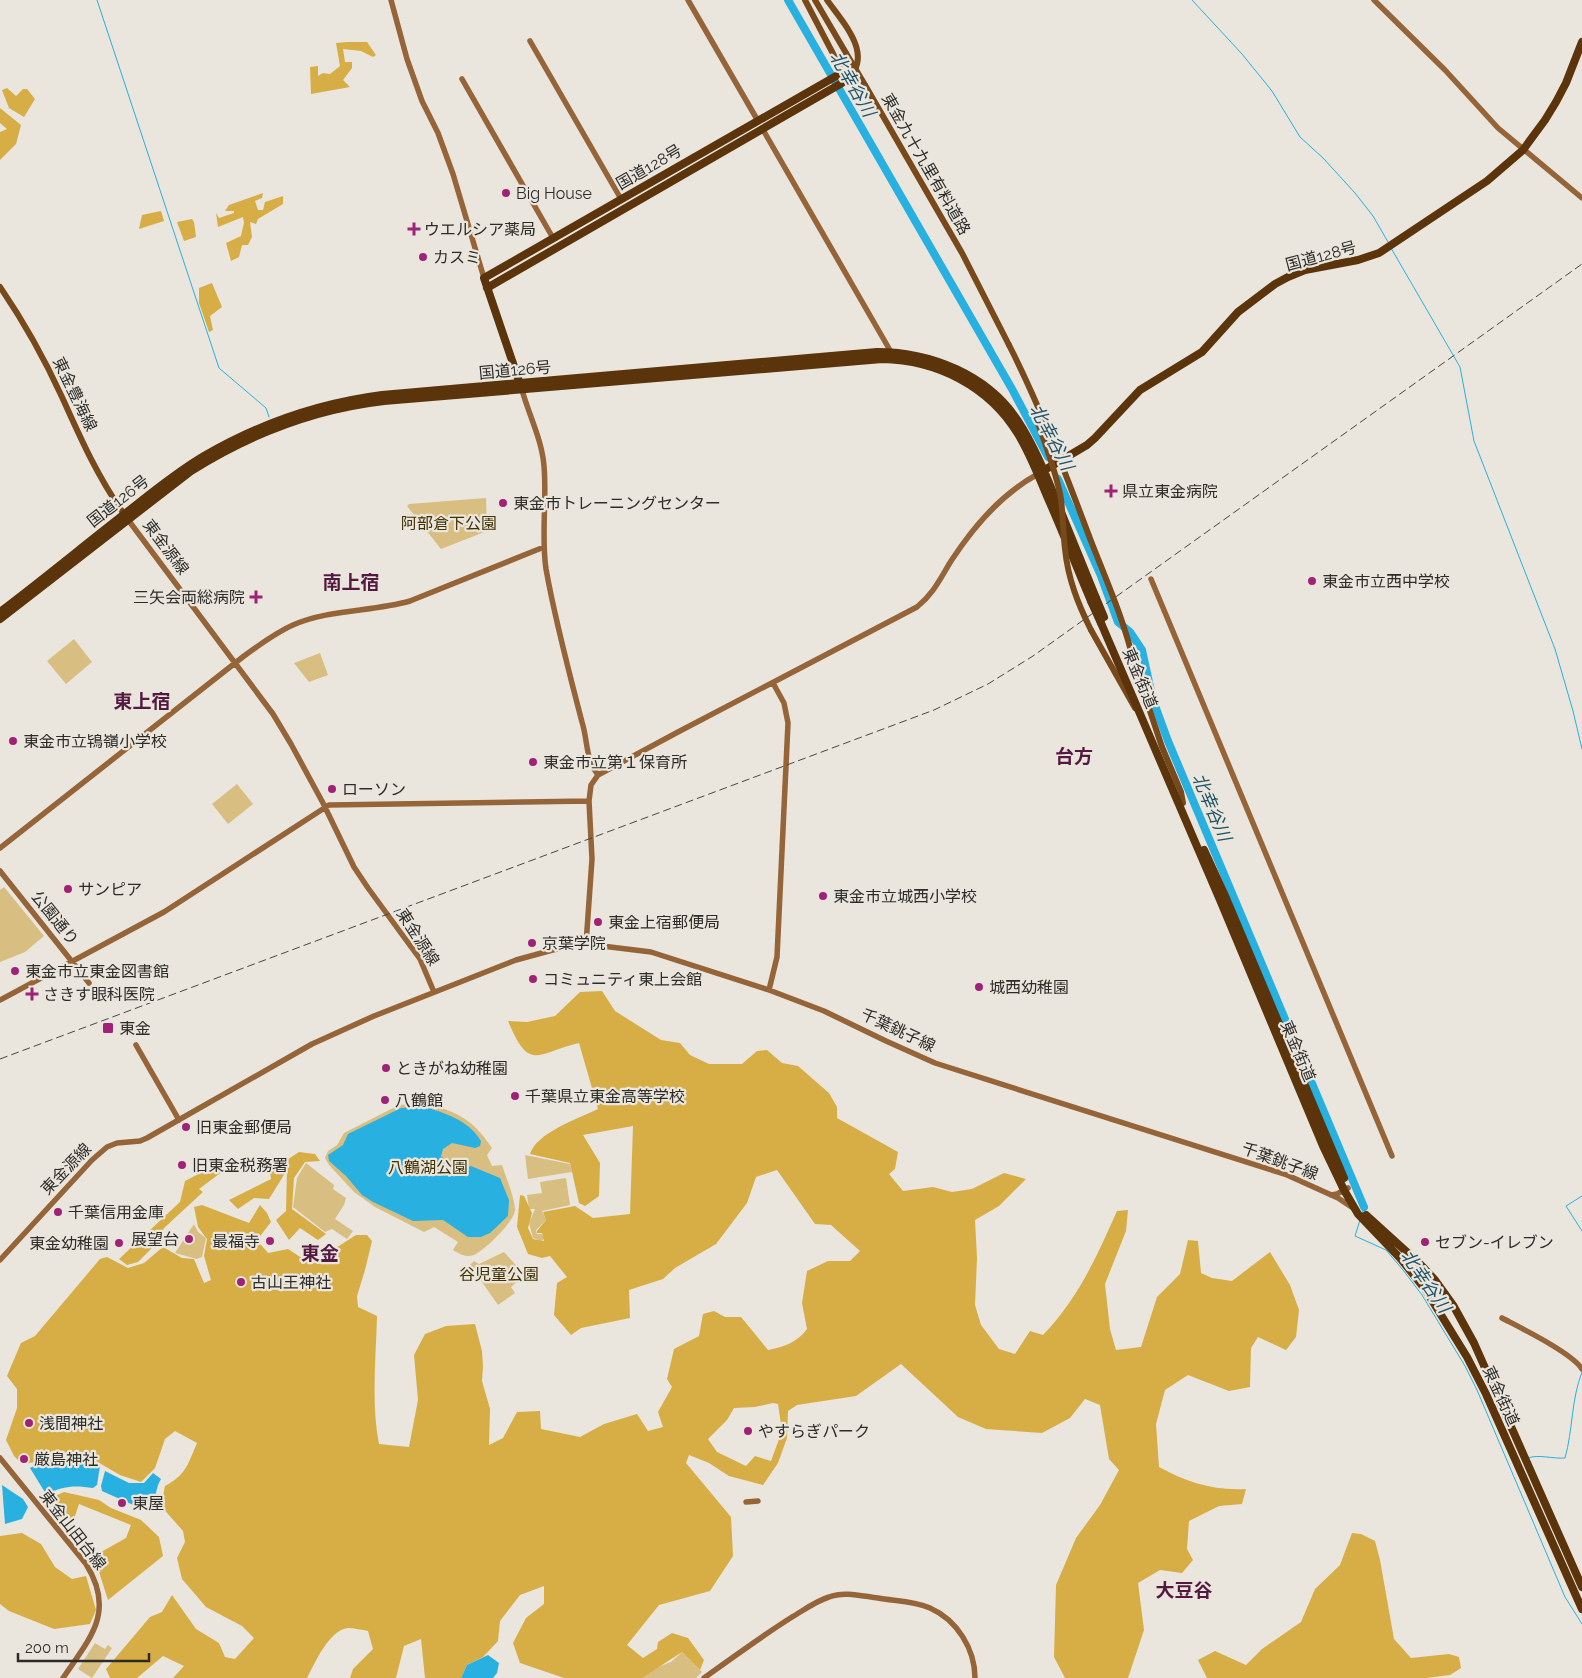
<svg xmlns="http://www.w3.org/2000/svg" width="1582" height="1678" font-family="Raleway,'Noto Sans JP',sans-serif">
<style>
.green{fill:#d9be81}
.forest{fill:#d7ad45;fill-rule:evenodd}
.water{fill:#27b0e0}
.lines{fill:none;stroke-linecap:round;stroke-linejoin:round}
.stream{stroke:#27b0e0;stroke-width:1}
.river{stroke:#27b0e0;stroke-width:8}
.secondary{stroke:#956438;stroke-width:5.5}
.primary{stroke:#78491b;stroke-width:6}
.highway{stroke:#5c340b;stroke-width:8}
.rail{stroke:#474642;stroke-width:1;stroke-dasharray:8 4;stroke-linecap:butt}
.primary-bridge{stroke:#78491b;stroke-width:6}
.highway-bridge{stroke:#5c340b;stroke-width:8}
.poi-dot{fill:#9f2277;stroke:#eae6dd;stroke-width:2}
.labels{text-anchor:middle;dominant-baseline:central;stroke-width:4.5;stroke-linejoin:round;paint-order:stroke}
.street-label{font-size:16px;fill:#2d2c29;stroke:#eae6dd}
.poi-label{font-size:16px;fill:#2d2c29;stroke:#eae6dd;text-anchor:start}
.park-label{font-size:16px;fill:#413002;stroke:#eae6dd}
.water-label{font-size:18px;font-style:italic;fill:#215468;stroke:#eae6dd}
.quarter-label{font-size:19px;font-weight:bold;fill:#541940;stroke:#eae6dd}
</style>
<rect width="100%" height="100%" fill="#eae6dd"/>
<path class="green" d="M486,498l1,33 -46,18 -34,-43 2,-2z
M74,639l18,23 -26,22 -19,-23z
M320,653l8,22 -19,7 -15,-19z
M237,784l16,20 -25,20 -16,-20z
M4,887l40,49 -19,16 -25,10v-72z
M425,1102c34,12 46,15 67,46l-5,7 5,11 10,-1c4,13 13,33 13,45 -1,12 -30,40 -41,45 -8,3 -14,-1 -21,-5l5,-8 -24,-15 -10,5 -49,-25 -21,-15 -25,-27 -4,-7 3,-7 9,-6 7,-12 55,-28z
M525,1155l45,9 2,8 -44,7z
M306,1163l28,22 -1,4 13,9 -2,7 -9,14 18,12 -6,8 -15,-10 -7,3 -32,-25 4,-29z
M566,1178l4,27 -28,6 4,9 -10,10 1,4h5l2,5 -3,2 -8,-3 -4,-15 6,-14h-6l-2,-14 15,-2 -2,-11z
M194,1224l4,8 8,6 -4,19 -5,2 -22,-6z
M504,1252l21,23 -14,12 4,6 -17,12 -28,-40 4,-4 5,3z
M95,1643l10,6 3,-4 4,3 -20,30 -14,-9z
M682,1652l20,20 -6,6h-67l42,-16z"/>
<path class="forest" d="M347,42h20l9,13 -3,2 -12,-6 -18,-2 2,13h7v6l-9,12 7,7 -39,7 -1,-27 8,-1v10l5,-3 7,1 10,-8 -4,-23z
M7,88l9,8 7,-7h4l8,10 -11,18 -15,-9 -7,-18z
M0,108l21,17 -5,19 -16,16v-28l7,-3 -7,-6z
M263,193l-1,5 -7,3 3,9h5l2,-8 18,-6v8l-25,15 -2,5 -6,-2 2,15 -4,8h-6l-3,12 -8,4 -5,-18 15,-7 3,-13 -1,-6 -25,10 -2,-14 3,5 15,-5v-2h-9l4,-6z
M161,211l3,10 -25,8 3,-14z
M192,219l2,3 2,15 -12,4 -7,-19z
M212,283l10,24 -12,9 3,14 -4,2 -10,-29v-15z
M602,991l13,20 46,29 19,3 10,12 19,9h33l15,-13 10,-1 15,13 16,3 31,27 8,14v11l61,34 -3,17 -6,5 14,17 30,-4 19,5 20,-3 32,-16 22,6 -27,27 -24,14 2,38 -2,47 6,20 18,24 16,5 15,-23 13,4c35,-36 54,-79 74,-124l11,-1 -2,21 -21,53 5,45 6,21 25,-3 16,-50 23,-23 8,-34 10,1 3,32 11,5 20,3 38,-29 20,33 9,25 -3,27 -10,13 -28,-13 -7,11 -1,39 -21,4 -41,-16 -23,15 -9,34 3,43c27,15 55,24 87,22l-4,15 -23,2 -30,15 -2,28 6,11 -11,13 -22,-3 -22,13 6,47 -16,48h-63l-11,-21 2,-72 20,-47 24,-33 19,-35 -10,-11 -9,-54 -15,-6 -15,19 -28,15 -56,-4 -28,-12 -57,-53 -45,32 -59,9 -9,6 -1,27 -9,25 -15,22 -34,-9 -20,-13 -20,-8 -3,8 45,54 2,39 -23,35 -51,14 -32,40 16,13 14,-9 1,-7 14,-9 16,5 16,22 -4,10 -18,-18 -40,26h-78l-44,-15 -7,-20 13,-25 18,-14v-18l-24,9 -20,26 -2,20 -15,16 -16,8 -6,13h-36l-4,-39 -17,7 -8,32h-46l3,-9 20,-20 -5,-18c-6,-1 -14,-3 -20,-3 -19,2 -33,35 -41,50h-134l11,-12 -21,-10 -26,22h-27l-4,-9 44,-52 12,-5 10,-17 24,34 23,14 6,14 10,2 19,-21 -12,-12 -36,-19 -24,-28 -5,-21 8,-16 -2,-11 -22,-25 4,-20c21,-11 23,-22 32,-43l-22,-12 -10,8 -10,29 -14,14 -21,-7 -31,-18h-42l-11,5 -14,2 -8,-8 -8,-16 11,-32v-19l-10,-13 14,-33 14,-7 65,-77 7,-2 21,11 16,-5 19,-16 19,11 12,1 10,24 7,-3 -7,-24 3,-17 -9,-12 -4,-20 8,-2 47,18 11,-18 7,8 4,9 -14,18 11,13 20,-4 23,15 45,-29h11l5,6 -7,29 -8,26 1,11 19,9c-1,42 -6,87 2,128l30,3 9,-47 -4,-45 11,-21 21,-8 29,-2 7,27 1,15 -1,15 8,28 -1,36 14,-7 14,-26 23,-1 1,18 39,8 24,-13 33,-10 11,17 15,-4 -5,-15 14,-25 -5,-8 7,-30 25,-13 4,-22 11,-3 11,6h16l27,33c16,-3 30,-8 39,-21l-5,-26 5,-32 21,-10h22l10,-10 -29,-26 -16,-1 -38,-54 -21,7 -9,26 -31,41 -41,24 -12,11 -34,11 1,28 -49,10 -10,7 -17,-20 3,-32 10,-6 -17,-21 -8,2 -14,-4 -11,-27 3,-32 4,1 8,17 -4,15 5,11 11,2 -2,-8h-5v-2l9,-11 -3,-8 32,-6 18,12 37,-4 3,-88 -50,9 17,28 -1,33 -14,10 -6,-3 -9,-40 -40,-9c6,-21 49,-36 68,-45l-19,-66c-43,10 -49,30 -71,-22l19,1 28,-6 25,-24zM773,1403l5,1 4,27 -11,30 -16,-5 -9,10 -29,-14 -9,-13 19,-19 7,-12 21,-1z
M299,1152l16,2 5,7 -15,1 -11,16 -2,31 34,25 -8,6 -18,-12 -11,12 -13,-20 10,-9 1,-41 -18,29 -15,-1 -16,11 -9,-9 42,-21 -1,-8z
M233,1156l-2,9 -32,24 4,3 -39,36 -6,14 -20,20 -11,3 -8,-6 61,-57 5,-21z
M64,1492l35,8 12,8 30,12 18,17 4,19 -55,44 -14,-44 32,-18 5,-13 -52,-21 -10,30 -22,-27 1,-8z
M22,1533l19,11 14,23 17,12 14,-3 10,34 -6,14 -36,5 -45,-18 -9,-7v-68z
M1352,1533l9,1 14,7 5,19 14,79 17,19 38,-4 10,3 2,11 -11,7 -24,3h-219l-9,-18 17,-9 31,14 16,-16 39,-27 14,-33 25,-24z"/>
<path class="water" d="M421,1106c22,6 48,14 60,35l-1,5 -5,2 -23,-5 -9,6 -2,7 4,4 16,9 10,-3 29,12 9,22 -1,16 -18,17 -9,4h-13l-25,-17 -30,1 -40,-19 -11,-7 -16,-19 -17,-15 -1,-6 15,-10 5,-11 53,-26z
M47,1458l38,2 15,6 -3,19 -4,3c-19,-3 -29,-2 -47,6l-16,-26z
M105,1471l24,12h15l9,-10 8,6c-6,9 -4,22 -13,30l-8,-1 -38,-17 -1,-5z
M2,1485l21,14 5,8 -6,12 -17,5z
M488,1655l11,8 -2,10 -4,5h-32l6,-13z"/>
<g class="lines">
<path class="stream" d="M97,0l122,368 47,40 3,9
M1192,0l50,54 30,37 28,46 23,21 32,35 18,23 15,26
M1391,248l69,119 14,74 81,208 18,62 9,38
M1582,1196l-16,10 16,25
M1362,1214l2,-7
M1360,1220l-5,16 31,14 17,20 19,25 43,71 12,24 88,207 17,27
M1528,1458c10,-4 25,1 37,0 8,-28 6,-58 17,-86"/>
<path class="river" d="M788,0l224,389 36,68
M1058,479l43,97 17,46 12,10 12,18 11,50 15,41 196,466"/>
<path class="secondary" d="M391,0l16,59 15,42 16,32 15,41 31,104
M688,0l70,121
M1374,0l71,70 53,58 84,70
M530,41l91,158
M462,79l91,159
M762,128l129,224
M522,390c7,25 20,50 22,76 3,34 -3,70 2,103 9,51 23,103 36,153 6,19 3,36 16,53
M126,517l147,197 18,30 32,59 31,64 14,21 52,71 14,33
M1151,579l241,577
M0,848l244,-192c15,-11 31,-23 49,-31 36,-16 79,-13 117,-24l134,-54
M0,871l89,112
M586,944l6,-85 -3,-58 2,-16 7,-10 80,-43 239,-125c17,-14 23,-28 34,-46 23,-35 50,-67 87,-87
M769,990l8,-33 11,-234 -4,-20 -11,-20
M0,1000l164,-88 165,-107 260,-4
M136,1045l43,75
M1331,1195l6,-1 11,-6
M0,1260l92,-100 15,-13 10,-4 23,-2 7,-3 165,-94 62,-28 142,-56 55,-15 15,-1 65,8 118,38 55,21 62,30 49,22 352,112 51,23 15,10
M1502,1318c19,10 70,35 80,51
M0,1458l86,106c30,48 4,74 -23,114
M746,1502l12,-1
M704,1678c29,-21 58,-42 88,-61 12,-7 24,-16 37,-20 15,-6 33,-1 49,1 16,3 36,3 52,10 27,12 45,41 45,70"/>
<path class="primary" d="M805,0l35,67 -2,8
M815,0l31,53
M827,0c17,24 51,59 15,83
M865,85l97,168 47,92
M0,287c24,35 44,71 62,110 18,40 36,81 62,117
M1091,630l44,78
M1134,663l28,84 19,45 2,11"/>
<path class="highway" d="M487,288l355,-205
M521,387l-37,-109 354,-203
M1048,468l39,-23 8,-7 45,-48 62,-38 36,-40 37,-28 13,-7 17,-7 53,-10 21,-7 108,-72 36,-31 22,-30 11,-18 10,-19 16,-41
M0,612c41,-31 81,-64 122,-96 27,-21 53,-43 82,-60 55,-32 116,-53 178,-61l495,-43c54,0 111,23 141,69 17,26 29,57 41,86 12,30 25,61 37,91
M0,619l191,-148c59,-37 124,-62 193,-70l498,-42c55,1 107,27 136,75 13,21 22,46 32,69 14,32 27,65 41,98
M1101,623l119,277 103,246 21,44 14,24 42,44 25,31 42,68 19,37 96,215
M1204,850l22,48 118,280
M1366,1215l54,49 15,16 18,25 21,38 108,244"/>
<path class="rail" d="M0,1059l934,-349 54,-26 45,-28 549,-392"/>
<path class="primary-bridge" d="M846,53l19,32
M1009,345c32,63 57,130 82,196 16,41 33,79 43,122
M1035,414c9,28 21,56 26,85 2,17 2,34 4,50 3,30 13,55 26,81"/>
<path class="highway-bridge" d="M1096,598l8,19
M1091,601l10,22"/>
</g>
<g class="poi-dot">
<circle cx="506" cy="193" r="5"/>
<path d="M411.5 221.5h5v5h5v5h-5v5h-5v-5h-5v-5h5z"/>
<circle cx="423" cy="257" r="5"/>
<path d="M1108.5 483.5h5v5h5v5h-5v5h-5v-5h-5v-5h5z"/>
<circle cx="503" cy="503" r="5"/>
<circle cx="1312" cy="581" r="5"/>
<path d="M253.5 589.5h5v5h5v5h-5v5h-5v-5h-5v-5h5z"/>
<circle cx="13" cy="741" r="5"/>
<circle cx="533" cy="762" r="5"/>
<circle cx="332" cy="789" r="5"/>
<circle cx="68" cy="889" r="5"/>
<circle cx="823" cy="896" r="5"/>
<circle cx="598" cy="922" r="5"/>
<circle cx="532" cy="943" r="5"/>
<circle cx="15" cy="971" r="5"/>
<circle cx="533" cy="979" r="5"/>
<circle cx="979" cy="987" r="5"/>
<path d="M29.5 986.5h5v5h5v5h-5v5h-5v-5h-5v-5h5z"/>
<rect x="102" y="1022" width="12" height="12" rx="2.5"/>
<circle cx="386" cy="1068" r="5"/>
<circle cx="515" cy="1096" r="5"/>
<circle cx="385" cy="1100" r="5"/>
<circle cx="186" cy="1127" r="5"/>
<circle cx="182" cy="1165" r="5"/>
<circle cx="58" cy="1212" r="5"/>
<circle cx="189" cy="1239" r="5"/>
<circle cx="270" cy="1241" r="5"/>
<circle cx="1425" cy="1242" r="5"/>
<circle cx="119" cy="1243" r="5"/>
<circle cx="241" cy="1282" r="5"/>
<circle cx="29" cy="1423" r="5"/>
<circle cx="748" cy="1431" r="5"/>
<circle cx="24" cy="1459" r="5"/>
<circle cx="122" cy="1503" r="5"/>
</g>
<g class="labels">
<g class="street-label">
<text transform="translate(926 164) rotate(60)">東金九十九里有料道路</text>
<text transform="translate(649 167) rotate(-30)">国道128号</text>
<text transform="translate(1321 256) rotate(-15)">国道128号</text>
<text transform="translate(515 370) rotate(-5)">国道126号</text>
<text transform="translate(75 394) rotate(64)">東金豊海線</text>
<text transform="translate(118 501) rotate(-38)">国道126号</text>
<text transform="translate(166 547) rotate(53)">東金源線</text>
<text transform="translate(1140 678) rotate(67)">東金街道</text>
<text transform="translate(55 918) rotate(51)">公園通り</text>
<text transform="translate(418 937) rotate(57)">東金源線</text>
<text transform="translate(898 1030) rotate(25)">千葉銚子線</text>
<text transform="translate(1298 1051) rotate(67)">東金街道</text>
<text transform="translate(1280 1161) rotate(20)">千葉銚子線</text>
<text transform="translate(66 1169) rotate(-46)">東金源線</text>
<text transform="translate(1501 1396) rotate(65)">東金街道</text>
<text transform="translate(73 1530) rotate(52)">東金山田台線</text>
</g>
<g class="poi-label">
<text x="516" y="193">Big House</text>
<text x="424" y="229">ウエルシア薬局</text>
<text x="433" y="257">カスミ</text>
<text x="1122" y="491">県立東金病院</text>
<text x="513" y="503">東金市トレーニングセンター</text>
<text x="1322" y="581">東金市立西中学校</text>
<text x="245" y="597" text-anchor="end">三矢会両総病院</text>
<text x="23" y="741">東金市立鴇嶺小学校</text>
<text x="543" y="762">東金市立第１保育所</text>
<text x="342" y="789">ローソン</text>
<text x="78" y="889">サンピア</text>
<text x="833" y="896">東金市立城西小学校</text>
<text x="608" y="922">東金上宿郵便局</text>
<text x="542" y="943">京葉学院</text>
<text x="25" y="971">東金市立東金図書館</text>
<text x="543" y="979">コミュニティ東上会館</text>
<text x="989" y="987">城西幼稚園</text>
<text x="43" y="994">さきす眼科医院</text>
<text x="119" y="1028">東金</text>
<text x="396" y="1068">ときがね幼稚園</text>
<text x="525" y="1096">千葉県立東金高等学校</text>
<text x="395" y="1100">八鶴館</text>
<text x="196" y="1127">旧東金郵便局</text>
<text x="192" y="1165">旧東金税務署</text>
<text x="68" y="1212">千葉信用金庫</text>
<text x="179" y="1239" text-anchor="end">展望台</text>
<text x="260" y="1241" text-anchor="end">最福寺</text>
<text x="1435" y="1242">セブン-イレブン</text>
<text x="109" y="1243" text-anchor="end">東金幼稚園</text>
<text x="251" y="1282">古山王神社</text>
<text x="39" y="1423">浅間神社</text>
<text x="758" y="1431">やすらぎパーク</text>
<text x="34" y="1459">厳島神社</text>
<text x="132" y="1503">東屋</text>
</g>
<g class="park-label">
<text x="449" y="523">阿部倉下公園</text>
<text x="428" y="1167">八鶴湖公園</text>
<text x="499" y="1274">谷児童公園</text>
</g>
<g class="water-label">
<text transform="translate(853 84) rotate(60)">北幸谷川</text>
<text transform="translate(1052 437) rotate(62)">北幸谷川</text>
<text transform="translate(1212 807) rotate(67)">北幸谷川</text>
<text transform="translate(1426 1281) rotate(55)">北幸谷川</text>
</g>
<g class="quarter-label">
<text x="351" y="582">南上宿</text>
<text x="142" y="701">東上宿</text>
<text x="1074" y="756">台方</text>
<text x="320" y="1253">東金</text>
<text x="1184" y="1590">大豆谷</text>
</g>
</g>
<path d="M18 1653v8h131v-8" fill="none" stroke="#2d2c29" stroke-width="2.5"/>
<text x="25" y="1653" font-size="15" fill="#2d2c29" stroke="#eae6dd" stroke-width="4" paint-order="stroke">200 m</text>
</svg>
